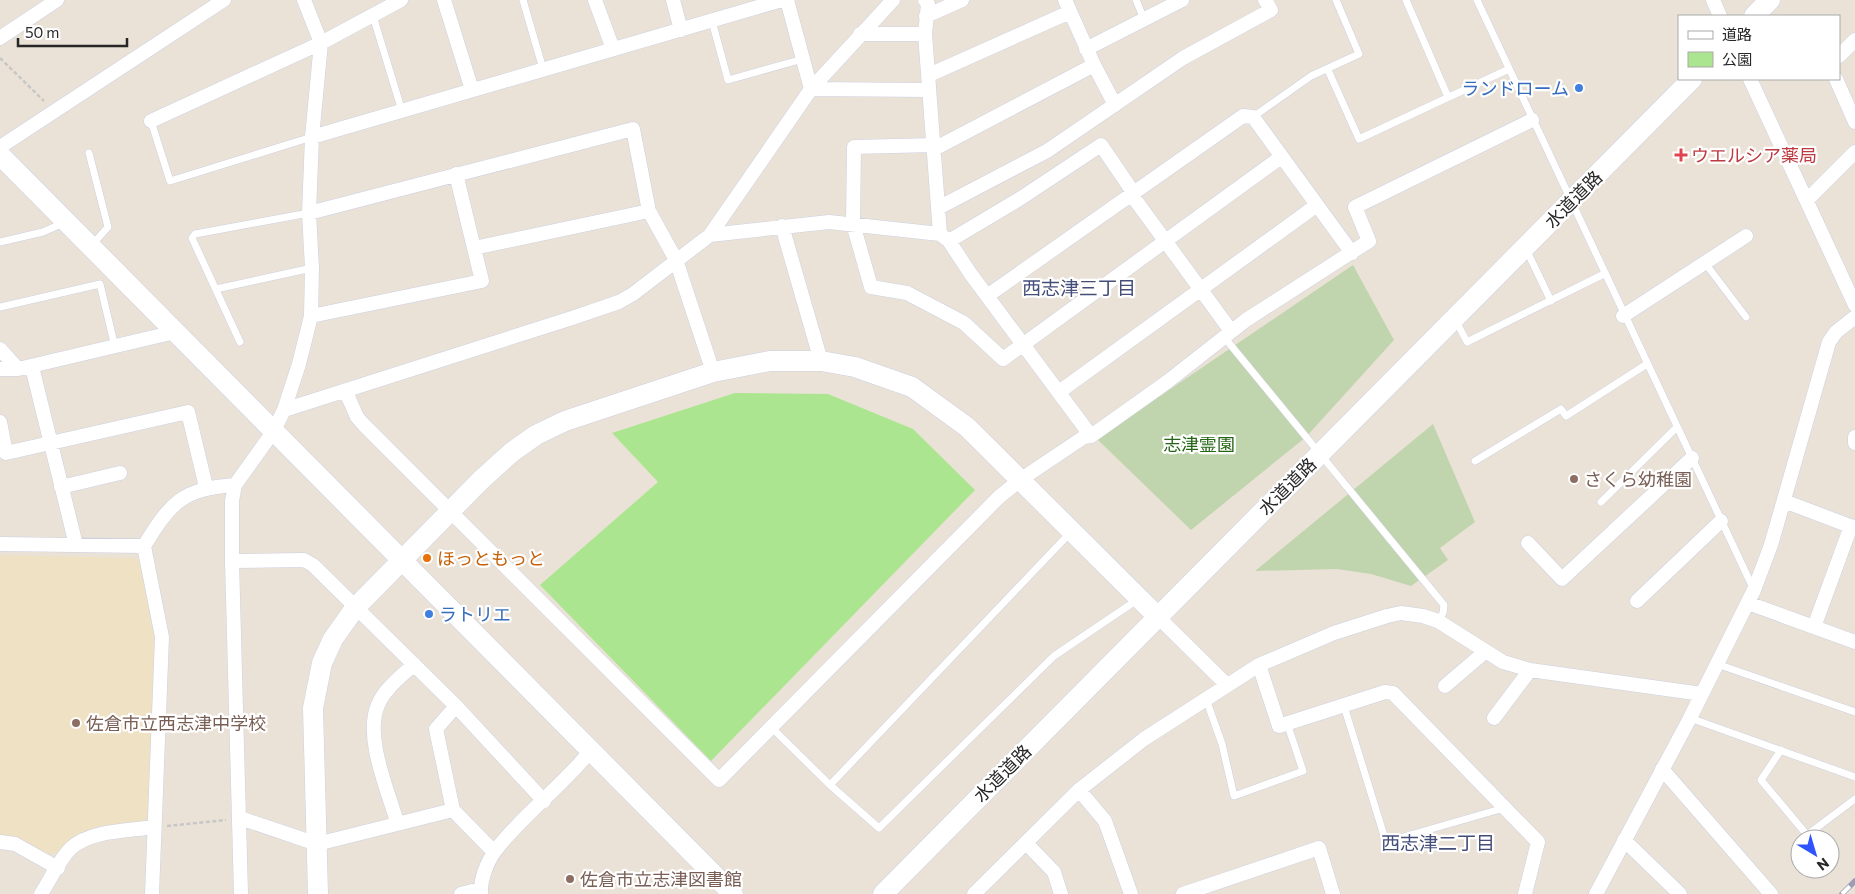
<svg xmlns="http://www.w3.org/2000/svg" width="1855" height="894" font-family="Commissioner,'Noto Sans JP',sans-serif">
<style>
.education{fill:#eee1c4}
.green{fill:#ace58f}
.cemetery{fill:#c0d5ad}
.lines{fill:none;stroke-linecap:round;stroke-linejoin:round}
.lane-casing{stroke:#ccd0e1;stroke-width:8}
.street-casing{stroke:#ccd0e1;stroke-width:15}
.secondary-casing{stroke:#ccd0e1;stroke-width:21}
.path{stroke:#c7c7c7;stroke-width:2.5;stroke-dasharray:4 2.5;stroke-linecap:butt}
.lane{stroke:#fff;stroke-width:7}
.street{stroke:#fff;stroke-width:14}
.secondary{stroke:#fff;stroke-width:20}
.rail-casing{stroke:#9a9db3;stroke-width:5.5}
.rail{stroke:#fff;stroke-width:4;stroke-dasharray:11;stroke-linecap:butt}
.shop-dot{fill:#3f7fe0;stroke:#fff;stroke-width:2}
.health-dot{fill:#e0444e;stroke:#fff;stroke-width:2}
.education-dot{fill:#8d6e63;stroke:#fff;stroke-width:2}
.food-dot{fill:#e8710a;stroke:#fff;stroke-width:2}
.labels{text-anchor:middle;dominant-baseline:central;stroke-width:4.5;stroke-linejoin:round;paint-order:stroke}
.shop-label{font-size:18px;fill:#366cbe;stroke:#fff;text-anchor:end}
.health-label{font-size:18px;fill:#be3a42;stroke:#fff;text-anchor:start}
.street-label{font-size:18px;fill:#272727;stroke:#fff}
.park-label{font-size:18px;fill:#256515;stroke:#fff}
.education-label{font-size:18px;fill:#785e54;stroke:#fff;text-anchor:start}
.food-label{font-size:18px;fill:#c56008;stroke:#fff;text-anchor:start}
.neighbourhood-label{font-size:19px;fill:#454e79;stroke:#fff}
</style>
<rect width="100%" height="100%" fill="#ebe2d7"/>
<path class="education" d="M0,555l135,3 7,6 13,68 -7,183 -4,6 -45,8 -38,22 -13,4 -48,-19z"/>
<path class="green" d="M735,393l93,1 85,35 62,61 -264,271 -171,-176 118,-103 -46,-49z"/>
<path class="cemetery" d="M1353,265l41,75 -88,97 -115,93 -94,-91z
M1433,424l42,98 -35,26 8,12 -37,26 -40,-12 -34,-5 -82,2z"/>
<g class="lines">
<defs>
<path id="lane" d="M523,0l20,69
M1136,0l8,19
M1406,0l42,97
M1477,0l276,588
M373,16l29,95
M712,21l16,59 75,-21
M1328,70l31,69 150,-70
M1253,117l58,-41 48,-22 -23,-54
M151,121l19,60 142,-44
M89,153l19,74 -16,18
M0,242l43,-10 20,-9
M1526,249l25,52
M1705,263l41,54
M216,289l96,-21
M0,307l100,-23 15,63
M1455,319l12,23 137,-68
M1224,337l220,268 -1,8 -5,8
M240,342l-48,-104 3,-4 114,-21
M1475,461l86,-52 5,7 81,-52
M1601,502l76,-75
M1717,664l138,48
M1206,699l16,45 12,52 69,-25 -16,-48
M1344,706l42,136 118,-34
M1690,718l165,59
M771,727l59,58 240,-252
M1781,750l-20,30 46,55 48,-36
M830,785l49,43 175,-172 83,-56"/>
<path id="street" d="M444,0l28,90
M595,0l18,49
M673,0l8,30
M787,0l24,89 117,1
M925,0l3,4 -3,30 15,200
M1065,0l29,65 21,40
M1713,0l7,16
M926,16l36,-16
M860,34h65
M0,38l57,-38
M1086,49l96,-49
M1839,56l16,-16
M929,75l141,-63
M1750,79l105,226
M1836,79l19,43
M151,121l170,-78 80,-43
M312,137l470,-137
M934,145l-80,2 -1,77 18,63 36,6 57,30 39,36 278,-202
M0,147l224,-147
M934,149l160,-84
M1131,194l100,137
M1807,200l48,-48
M938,208l109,-57 136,-93 88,-48 -6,-10
M309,213l324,-84 16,82 27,49 37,112
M782,226l39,135
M710,235l119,-13 111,12 9,7 21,32 121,163
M949,241l72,-43 80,-53 32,47
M474,248l175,-37
M987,296l256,-180 10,1 99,136
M311,316l171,-35 -26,-107
M1623,316l123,-80
M0,349l18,20 157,-37
M32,367l44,178
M0,369h18
M346,392l11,25 7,8 355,355 280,-283 21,-17 64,-43 7,-1 76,-54 79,-62 123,-79 -14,-34 177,-87
M1059,392l258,-187
M284,410l288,-92 47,-16 14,-8 77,-59 101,-146 82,-89
M0,422l6,31 182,-41 18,75
M1855,437v6
M235,485l-3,16v60l9,333
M61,487l59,-14
M1784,501l71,27
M1528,543l34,36 130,-121
M0,544l144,2
M232,561l72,-1 9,5 143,141 88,95
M1637,601l84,-80
M1748,603l107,39
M1157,616l70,69
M1814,627l37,-101
M1259,665l20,61 106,-34 8,1 145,149 -13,52
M1445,686l41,-35
M1494,718l36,-48 172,24
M1662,769l109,125
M1079,790l26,31 26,73
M453,810l-17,-81 20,-23
M240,818l77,26 136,-34 41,42
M397,822c-9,-31 -33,-86 -19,-117 6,-16 24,-29 36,-41
M1624,840l56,54
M0,842l15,2 43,24
M1026,843l28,29 7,22
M41,894c9,-14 18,-34 30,-46 20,-18 58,-17 83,-21
M152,894l10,-257 -18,-91c27,-44 38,-57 91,-61l38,-53 11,-22 15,-46 12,-48 1,-48 -3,-55 3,-76 9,-94 -17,-43
M461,894l19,-5
M481,894c-1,-14 6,-32 14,-43 28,-37 67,-64 96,-101
M974,894l105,-104 65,-51 115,-74 75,-32 53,-17 14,-3 22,3 15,5 65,41 27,8
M1183,894l136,-46 14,46
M1596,894l94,-176 64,-128 17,-45 58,-203 7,-10 19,-15"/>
<path id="secondary" d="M1754,16l16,-16
M0,155l733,739
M318,894l-5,-186 9,-45 11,-24 22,-31 125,-127 32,-29 24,-17 29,-14 148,-49 57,-11h51l34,6 57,20 55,40 190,189
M883,894l809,-815"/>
</defs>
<use href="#lane" class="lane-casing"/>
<use href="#street" class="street-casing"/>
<use href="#secondary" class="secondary-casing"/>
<path class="path" d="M0,58l44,43
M167,826l59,-6"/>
<use href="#lane" class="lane"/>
<use href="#street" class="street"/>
<use href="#secondary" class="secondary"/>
<defs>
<path id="rail" d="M1842,894l13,-13"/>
</defs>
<use href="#rail" class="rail-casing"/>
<use href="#rail" class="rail"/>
</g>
<g class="shop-dot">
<circle cx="1579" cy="88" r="5"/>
<circle cx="429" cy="614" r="5"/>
</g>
<path class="health-dot" d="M1678.5 147.5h5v5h5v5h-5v5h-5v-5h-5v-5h5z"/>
<g class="education-dot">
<circle cx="1574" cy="479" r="5"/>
<circle cx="76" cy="723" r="5"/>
<circle cx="570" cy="879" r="5"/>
</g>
<circle class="food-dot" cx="427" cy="558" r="5"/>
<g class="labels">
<g class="shop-label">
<text x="1569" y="88">ランドローム</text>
<text x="439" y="614" text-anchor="start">ラトリエ</text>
</g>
<g class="health-label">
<text x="1691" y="155">ウエルシア薬局</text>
</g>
<g class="street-label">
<text transform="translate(1573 199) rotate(-45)">水道道路</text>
<text transform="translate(1287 486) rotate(-45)">水道道路</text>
<text transform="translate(1002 773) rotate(-45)">水道道路</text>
</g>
<g class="park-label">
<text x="1199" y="444">志津霊園</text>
</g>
<g class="education-label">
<text x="1584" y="479">さくら幼稚園</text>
<text x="86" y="723">佐倉市立西志津中学校</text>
<text x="580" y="879">佐倉市立志津図書館</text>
</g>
<g class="food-label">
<text x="437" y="558">ほっともっと</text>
</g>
<g class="neighbourhood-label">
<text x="1079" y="287">西志津三丁目</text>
<text x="1438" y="842">西志津二丁目</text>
</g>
</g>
<rect x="1678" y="15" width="162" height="65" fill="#ffffff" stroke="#a9a9a9"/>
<rect x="1688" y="31" width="25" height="8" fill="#ffffff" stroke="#a9a9a9"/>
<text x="1722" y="40" font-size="15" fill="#272727">道路</text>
<rect x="1688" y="52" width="25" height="15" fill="#ace58f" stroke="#a9a9a9"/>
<text x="1722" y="65" font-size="15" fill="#272727">公園</text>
<g transform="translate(1815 854) rotate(142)"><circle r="24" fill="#ffffff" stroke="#a9a9a9"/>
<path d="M0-4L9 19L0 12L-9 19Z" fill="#2f54ff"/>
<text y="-8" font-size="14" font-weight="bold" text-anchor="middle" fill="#272727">N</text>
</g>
<path d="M18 38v8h109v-8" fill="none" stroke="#272727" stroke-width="2.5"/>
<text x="25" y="38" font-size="15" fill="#272727" stroke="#ffffff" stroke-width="4" paint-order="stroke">50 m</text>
</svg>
